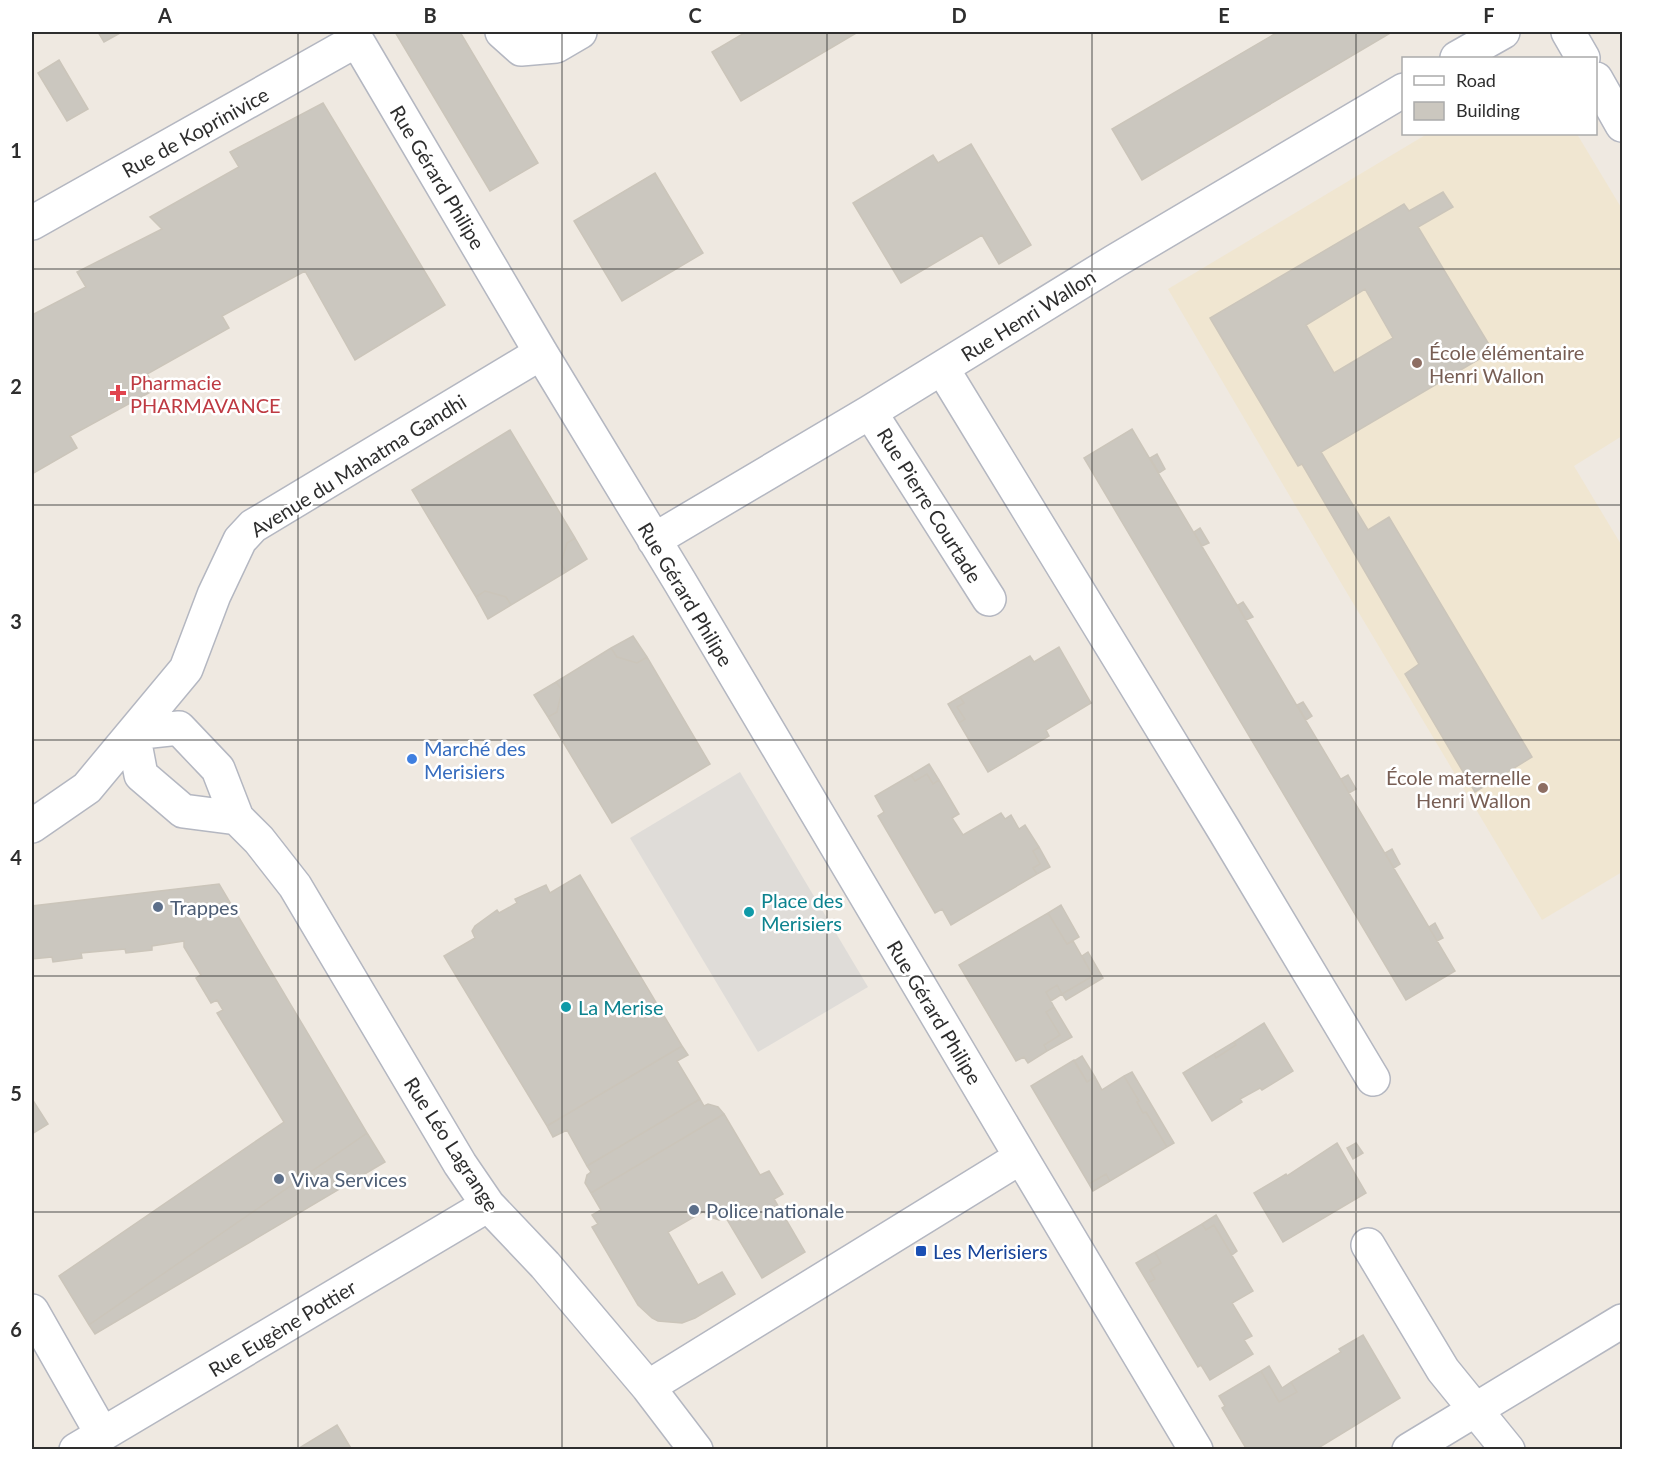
<svg xmlns="http://www.w3.org/2000/svg" width="1654" height="1481" font-family="Lato,sans-serif">
<style>
.education{fill:#f0e6d1}
.plaza{fill:#dfdcd8}
.building{fill:#cbc7bf;stroke:#cbc5ba;stroke-width:1.5;fill-rule:evenodd}
.lines{fill:none;stroke-linecap:round;stroke-linejoin:round}
.minor-casing{stroke:#b4b7c1;stroke-width:36}
.minor{stroke:#fff;stroke-width:33}
.grid{fill:none;stroke:#2e2e2e;stroke-width:1.5;stroke-opacity:0.55}
.education-dot{fill:#8d6e63;stroke:#fff;stroke-width:2}
.health-dot{fill:#e0444e;stroke:#fff;stroke-width:2}
.shop-dot{fill:#3f7fe0;stroke:#fff;stroke-width:2}
.service-dot{fill:#5c6f8a;stroke:#fff;stroke-width:2}
.culture-dot{fill:#0f9aa8;stroke:#fff;stroke-width:2}
.transit-dot{fill:#1a4fb4;stroke:#fff;stroke-width:2}
.labels{text-anchor:middle;dominant-baseline:central;stroke-width:5;stroke-linejoin:round;paint-order:stroke}
.street-label{font-size:20px;fill:#2e2e2e;stroke:#fff}
.education-label{font-size:20px;fill:#785e54;stroke:#fff;text-anchor:start}
.health-label{font-size:20px;fill:#be3a42;stroke:#fff;text-anchor:start}
.shop-label{font-size:20px;fill:#366cbe;stroke:#fff;text-anchor:start}
.culture-label{font-size:20px;fill:#0d838f;stroke:#fff;text-anchor:start}
.service-label{font-size:20px;fill:#4e5e75;stroke:#fff;text-anchor:start}
.transit-label{font-size:20px;fill:#164399;stroke:#fff;text-anchor:start}
.neatline{fill:none;stroke:#2e2e2e;stroke-width:2}
.grid-label{font-size:20px;text-anchor:middle;font-weight:bold;fill:#2e2e2e}
</style>
<rect width="100%" height="100%" fill="#efe9e1"/>
<path class="education" d="M1427,134h150l45,75v227l-48,30 48,80v326l-80,48 -217,-364 -157,-267z"/>
<path class="plaza" d="M740,772l128,215 -110,65 -128,-214z"/>
<path class="building" d="M98,32h24l-18,10z
M395,32h65l78,131 -48,28z
M746,32h112l-117,69 -29,-49z
M1278,32h114l-250,148 -30,-51z
M59,60l29,49 -21,12 -29,-48z
M323,103l122,202 -90,55 -50,-89 -83,45 7,12 -82,46 9,15 -86,47 7,12 -45,26v-159l54,-28 -9,-15 85,-43 -12,-12 89,-50 -9,-15z
M971,144l60,101 -32,19 -17,-29 -81,48 -48,-80 80,-48 5,8z
M655,173l48,80 -81,48 -48,-80z
M1443,192l10,15 -35,20 75,124 -172,101 47,78 21,-13 143,240 -57,35 -70,-118 14,-10 -117,-200 -4,2 -88,-148 194,-114 5,7zM1365,289l28,49 -59,35 -28,-48z
M1132,429l323,542 -49,29 -322,-542z
M510,430l65,108 -8,5 -6,20 5,9 -55,33 -5,-8 -21,-6 -9,6 -64,-107z
M1157,454l8,15 -6,4 -9,-15z
M1200,528l9,15 -7,3 -8,-14z
M575,538l12,21 -21,13 -5,-9 6,-20z
M485,591l21,6 5,8 -23,14 -12,-22z
M1243,602l10,15 -7,3 -8,-15z
M633,636l14,21 -10,6 -20,-6 -6,-9z
M1059,647l32,56 -45,27 3,6 -61,36 -29,-49 6,-4 -8,-12 7,-4 -4,-6 70,-41 4,6z
M611,648l6,9 20,6 10,-6 63,107 -98,59 -64,-106 9,-5 5,-22 -6,-8z
M556,682l6,8 -5,22 -9,5 -14,-22z
M960,697l4,6 -7,4 8,12 -6,4 -11,-19z
M1303,702l9,14 -6,4 -9,-15z
M929,764l10,16 -6,4 -6,-10 -12,7 -4,-6z
M927,774l6,10 6,-4 20,34 -7,4 11,17 38,-22 4,6 6,-4 8,14 6,-4 14,22 -6,4 7,13 -7,4 4,6 -86,51 -9,-16 -7,4 -57,-97 6,-4 -9,-16 36,-21 4,6z
M1348,775l8,14 -7,4 -8,-14z
M1039,847l11,20 -13,7 -4,-6 7,-4 -7,-13z
M1392,849l8,15 -6,4 -9,-15z
M580,875l102,171 -135,80 -103,-170 31,-18 -3,-7 3,-5 22,-16 2,3 18,-10 -2,-4 31,-14 4,8z
M219,884l148,249 -278,192 -30,-49 225,-154 -67,-109 6,-3 -6,-10 -6,3 -15,-25 5,-3 -17,-28v-6l-32,5v4l-26,3 -1,-4 -44,4 1,5 -29,4 -1,-5 -20,2v-53z
M1061,905l18,32 -12,7 -19,-31z
M1048,913l19,31 6,-3 20,35 -31,18 -5,-9 -11,7 8,15 -8,5 14,23 -16,10 3,6 -19,12 -4,-6 -8,4 -57,-96z
M1435,923l8,15 -6,3 -8,-14z
M1088,952l15,26 -37,22 -4,-6 31,-18 -11,-20z
M1057,985l5,9 -11,7 -5,-9z
M1054,1007l18,30 -25,14 -3,-6 16,-10 -14,-23z
M1264,1023l29,48 -31,19 -2,-2 -20,11 2,3 -30,19 -29,-48 31,-19 2,4 20,-13 -2,-3z
M1234,1042l2,3 -20,13 -2,-4z
M682,1046l6,9 -11,6 23,38 -113,67 -20,-36 -14,7 -6,-11z
M1082,1056l13,21 -8,5 -13,-21z
M1074,1060l13,22 8,-5 7,13 22,-14 15,25 -2,1 6,11 3,-1 21,35 -57,34 -4,-7 -17,10 -58,-98z
M1132,1072l42,71 -7,4 -21,-35 -3,1 -6,-11 2,-1 -15,-25z
M32,1099l16,25 -16,10z
M700,1099l4,7 4,-2 10,3 6,7 -133,79 -6,-10 2,-8 4,-3 -4,-6z
M724,1114l36,61 9,-4 14,23 -9,5 31,53 -43,26 -37,-62 -6,4 -12,-4 -3,-5 -36,21 30,53 24,-13 13,22 -40,24 -13,5 -24,-2 -6,-3 -14,-13 -46,-78 6,-3 -6,-9 9,-5 -10,-17z
M367,1133l18,29 -290,172 -6,-9z
M1337,1143l29,50 -83,49 -29,-49 32,-19 1,2z
M1356,1143l7,10 -10,6 -6,-11z
M1106,1174l4,7 -17,10 -4,-7z
M1216,1215l21,36 -5,4 -18,-30 -8,5 -4,-6z
M1202,1224l4,6 8,-5 39,66 -21,12 20,33 -8,4 9,14 -43,26 -9,-15 -3,2 -50,-84 7,-4 -5,-9 11,-7 -6,-11z
M1155,1252l6,11 -11,7 5,9 -7,4 -12,-20z
M1363,1335l37,63 -85,52h-68l-25,-42 3,-2 -6,-10 42,-25 18,31 18,-10 -6,-10 50,-30 -2,-3z
M1269,1366l13,22 9,-6 6,10 -18,10 -18,-31z
M337,1425l15,25h-56z"/>
<g class="lines">
<defs>
<path id="minor" d="M352,32l189,321 139,229 341,575 -373,230
M502,32l19,17 35,-3 24,-14
M1568,32l15,26
M1457,58l46,-26
M1596,79l26,46
M32,223l325,-183
M942,368l282,462 149,249
M870,412l119,187
M654,540l216,-128 245,-151 289,-171
M133,733l46,-5 39,41 19,49 22,22 36,46 165,278 28,41 57,60 103,122 48,63
M133,733l8,42 42,36 54,7
M32,826l55,-38 99,-119 28,-74 26,-55 13,-14 288,-173
M1021,1157l175,293
M1368,1245l75,125 65,80
M32,1311l70,123
M76,1450l412,-245
M1409,1450l213,-129"/>
</defs>
<use href="#minor" class="minor-casing"/>
<use href="#minor" class="minor"/>
</g>
<path class="grid" d="M298,32v1418M562,32v1418M827,32v1418M1092,32v1418M1356,32v1418M32,269h1590M32,505h1590M32,740h1590M32,976h1590M32,1212h1590"/>
<g class="education-dot">
<circle cx="1417" cy="363" r="6"/>
<circle cx="1543" cy="788" r="6"/>
</g>
<path class="health-dot" d="M115 384h6v6h6v6h-6v6h-6v-6h-6v-6h6z"/>
<circle class="shop-dot" cx="412" cy="759" r="6"/>
<g class="service-dot">
<circle cx="158" cy="907" r="6"/>
<circle cx="279" cy="1179" r="6"/>
<circle cx="694" cy="1210" r="6"/>
</g>
<g class="culture-dot">
<circle cx="749" cy="912" r="6"/>
<circle cx="566" cy="1007" r="6"/>
</g>
<rect class="transit-dot" x="915" y="1245" width="12" height="12" rx="3"/>
<g class="labels">
<g class="street-label">
<text transform="translate(195 132) rotate(-29)">Rue de Koprinivice</text>
<text transform="translate(438 177) rotate(59)">Rue Gérard Philipe</text>
<text transform="translate(1028 315) rotate(-32)">Rue Henri Wallon</text>
<text transform="translate(358 465) rotate(-32)">Avenue du Mahatma Gandhi</text>
<text transform="translate(930 505) rotate(58)">Rue Pierre Courtade</text>
<text transform="translate(686 594) rotate(59)">Rue Gérard Philipe</text>
<text transform="translate(935 1012) rotate(59)">Rue Gérard Philipe</text>
<text transform="translate(452 1144) rotate(57)">Rue Léo Lagrange</text>
<text transform="translate(282 1328) rotate(-31)">Rue Eugène Pottier</text>
</g>
<g class="education-label">
<text x="1429" y="352">École élémentaire<tspan x="1429" dy="23">Henri Wallon</tspan></text>
<text x="1531" y="777" text-anchor="end">École maternelle<tspan x="1531" dy="23">Henri Wallon</tspan></text>
</g>
<g class="health-label">
<text x="130" y="382">Pharmacie<tspan x="130" dy="23">PHARMAVANCE</tspan></text>
</g>
<g class="shop-label">
<text x="424" y="748">Marché des<tspan x="424" dy="23">Merisiers</tspan></text>
</g>
<g class="culture-label">
<text x="761" y="900">Place des<tspan x="761" dy="23">Merisiers</tspan></text>
<text x="578" y="1007">La Merise</text>
</g>
<g class="service-label">
<text x="170" y="907">Trappes</text>
<text x="291" y="1179">Viva Services</text>
<text x="706" y="1210">Police nationale</text>
</g>
<g class="transit-label">
<text x="933" y="1251">Les Merisiers</text>
</g>
</g>
<rect width="1654" height="1481" fill="none" stroke="#ffffff" stroke-width="66"/>
<rect x="1402" y="57" width="195" height="78" fill="#ffffff" stroke="#ababab" stroke-width="1.5"/>
<rect x="1414" y="76" width="30" height="9" fill="#ffffff" stroke="#ababab" stroke-width="1.5"/>
<text x="1456" y="87" font-size="18" fill="#2e2e2e">Road</text>
<rect x="1414" y="102" width="30" height="18" fill="#cbc7bf" stroke="#ababab" stroke-width="1.5"/>
<text x="1456" y="117" font-size="18" fill="#2e2e2e">Building</text>
<rect x="33" y="33" width="1588" height="1415" class="neatline"/>
<g class="grid-label">
<text x="165" y="23">A</text>
<text x="430" y="23">B</text>
<text x="695" y="23">C</text>
<text x="959" y="23">D</text>
<text x="1224" y="23">E</text>
<text x="1489" y="23">F</text>
<text x="16" y="158">1</text>
<text x="16" y="394">2</text>
<text x="16" y="629">3</text>
<text x="16" y="865">4</text>
<text x="16" y="1101">5</text>
<text x="16" y="1337">6</text>
</g>
</svg>
